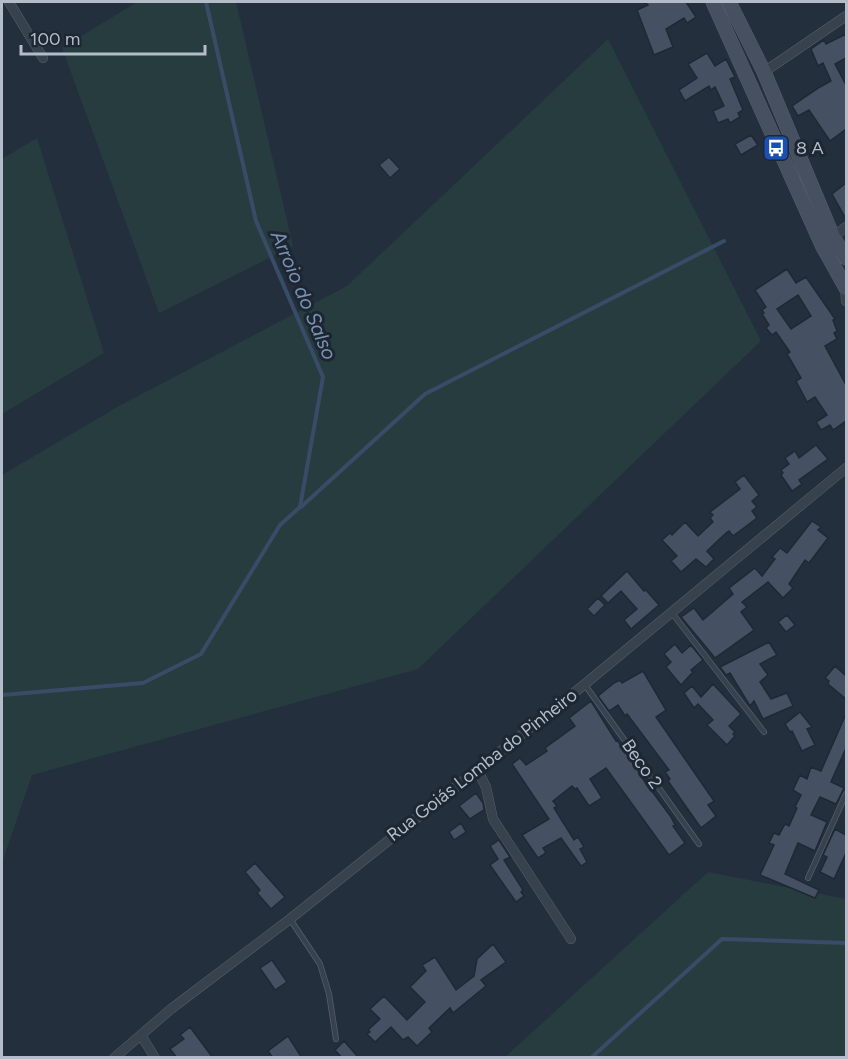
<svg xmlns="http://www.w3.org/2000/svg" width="848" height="1059" font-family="Figtree,sans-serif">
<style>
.green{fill:#263c3f}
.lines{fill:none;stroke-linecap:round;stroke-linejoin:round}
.stream{stroke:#394c67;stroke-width:4}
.building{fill:#455162;stroke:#1f2835;stroke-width:1.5;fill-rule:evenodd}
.lane-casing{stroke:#565f6c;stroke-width:6}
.street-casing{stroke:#565f6c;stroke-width:10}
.secondary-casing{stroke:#565f6c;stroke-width:15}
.lane{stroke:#38414e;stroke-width:4.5}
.street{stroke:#38414e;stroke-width:9}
.secondary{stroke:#465061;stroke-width:14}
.labels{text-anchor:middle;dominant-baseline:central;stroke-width:6;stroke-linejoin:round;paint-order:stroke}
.poi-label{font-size:18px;fill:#b4bcc9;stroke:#1d2633;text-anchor:start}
.street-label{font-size:18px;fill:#b4bcc9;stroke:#1d2633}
.water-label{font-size:20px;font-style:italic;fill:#7c92b1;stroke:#1d2633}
</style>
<rect width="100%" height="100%" fill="#242f3e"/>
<path class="green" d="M137,2h99l57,244 -134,67 -97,-265z
M608,39l153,302 -343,328 -386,106 -30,88v-388l117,-69 228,-120z
M37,138l67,215 -102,61v-255z
M708,872l138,27v158l-342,1z"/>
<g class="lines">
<path class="stream" d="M301,507l124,-113 299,-153
M2,695l141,-12 58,-29 79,-129 20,-18 23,-130 -67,-156 -50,-219
M591,1058l131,-119 124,4"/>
</g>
<path class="building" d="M645,2h41l10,15 -9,6 -3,-5 -18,11 7,18 -19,8 -17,-45 11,-5z
M846,34v24l-11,6 11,21v44l-16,12 -21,-31 -11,6 -6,-10 28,-19 11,-6 -8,-18 -5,3 -7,-17 13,-9 2,4z
M707,53l8,13 11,-7 9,18 -5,2 13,31 -5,3 2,4 -10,6 -2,-4 -10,4 -5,-12 11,-5 -9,-19 -4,3 -2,-4 -24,15 -6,-11 18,-12 -9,-14z
M751,135l7,10 -17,10 -6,-11z
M389,157l11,12 -10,9 -11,-13z
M846,183v36l-14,-25z
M787,269l9,14 10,-6 29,42 -2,1 4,11 -3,2 3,6 -12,7 21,39v36l-13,9 -3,-5 -9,5 -5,-8 11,-7 -12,-18 -8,5 -11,-21 5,-3 -14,-24 3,-2 -14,-20 -4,3 -6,-7 3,-3 -7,-11 2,-1 -2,-3 4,-3 -11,-17zM798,295l13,21 -20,13 -14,-20z
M816,445l12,14 -29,21 3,4 -10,7 -11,-16 2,-2 -2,-3 8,-6 -4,-6 10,-7 4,7z
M744,475l15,20 -7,6 5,6 -5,4 5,7 -24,18 -4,-5 -3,2 -19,18 7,8 -8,8 -10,-8 -15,13 -10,-11 6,-5 -15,-16 8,-7 2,2 13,-13 13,14 15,-14 -3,-4 3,-3 -3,-3 30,-23 -5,-7z
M812,521l9,6 -3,3 10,8 -19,25 -4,-3 -16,24 4,4 -10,10 -15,-16 -26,20 5,5 -6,5 13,18 -39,28 -34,-41 13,-9 9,12 30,-26 -4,-6 26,-20 7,8 13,-17 -3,-2 8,-9 7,5z
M627,571l17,20 2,-1 13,15 -28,24 -7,-9 13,-11 -16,-18 -13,12 -7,-7z
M598,598l7,7 -11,11 -7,-7z
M787,615l8,10 -9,7 -8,-10z
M769,642l8,13 -17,9 8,11 -8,7 11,17 16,-6 6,13 -30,13 -9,-18 -4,5 -20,-33 -4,2 -6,-8z
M675,644l7,9 9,-8 12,15 -12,10 2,2 -12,13 -15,-18 5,-5 -7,-8z
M835,666l11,10v23l-18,-15 1,-3 -4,-3z
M643,671l23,39 -10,7 58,84 -6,4 8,11 -15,12 -33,-47 2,-2 -5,-7 4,-2 -42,-56 -2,2 -7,-11 -9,6 -11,-15 16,-13 6,-3 2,3z
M713,684l28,30 -12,12 6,6 -2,2 2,2 -8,9 -20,-20 6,-5 -15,-16 -4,4 -10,-15 8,-7 9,11z
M591,701l25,40 1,-1 25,34 -2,1 31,42 4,8 -2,1 12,17 -16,12 -63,-87 -16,11 12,19 -13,8 -12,-18 -2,1 -3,-3 -19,15 4,5 -3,2 20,32 4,-3 6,10 -4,2 7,13 -6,4 -20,-28 -18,10 3,5 -8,5 -16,-23 27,-16 -37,-55 8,-6 6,7 21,-14 -2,-3 30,-22 -6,-8z
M800,712l12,15 -5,2 8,16 -13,6 -10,-20 -2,1 -5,-8z
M846,714v34l-15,34 13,6 -8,16 -16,-7 -9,18 16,7 -12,29 -17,-8 -13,31 34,16 -4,8 -55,-23 14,-30 -5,-2 5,-10 5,2 6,-11 4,2 8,-18 -2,-1 6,-12 -8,-5 7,-15 7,4 4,-12 10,4z
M476,793l7,10 1,7 -14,9 -11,-13z
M461,823l5,9 -12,8 -5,-8z
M835,829l11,6v18l-12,26 -14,-7 7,-15 -4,-2z
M499,840l11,17 -6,3 19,30 -2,2 3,4 -8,6 -26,-37 8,-6 -8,-13z
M255,863l30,34 -14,12 -14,-16 3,-3 -15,-18z
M493,944l13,18 -25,18 5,6 -33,27 -3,-5 -21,20 3,4 -15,14 -9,-9 -5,3 -12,-13 -16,15 -8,-8 3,-2 -2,-2 12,-11 -10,-10 14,-13 23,24 18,-18 -15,-15 16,-16 -4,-6 13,-8 21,33 18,-14 3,-17z
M272,960l15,22 -12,8 -15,-22z
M190,1027l23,31h-36l-7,-9 14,-10 -4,-4z
M288,1036l14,22h-29l-5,-7z
M344,1041l15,17h-17l-7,-8z"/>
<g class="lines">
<defs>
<path id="lane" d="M672,613l92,119
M585,685l114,159
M808,878l38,-84
M290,919l30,45 9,30 7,45"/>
<path id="street" d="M9,2l34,56
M764,72l82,-56
M833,237l13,-10
M845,287l1,14
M477,769l9,18 7,32 78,120
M141,1035l14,23
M114,1058l57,-49 119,-90 295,-235 261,-216"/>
<path id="secondary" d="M713,2l109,243 24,43
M729,2l35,70 69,165 13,21"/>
</defs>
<use href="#lane" class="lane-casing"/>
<use href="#street" class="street-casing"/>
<use href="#secondary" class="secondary-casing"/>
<use href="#lane" class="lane"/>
<use href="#street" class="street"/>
<use href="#secondary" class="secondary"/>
</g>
<defs>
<symbol id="bus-square" viewBox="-11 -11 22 22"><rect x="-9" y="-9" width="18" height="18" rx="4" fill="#1a4fb4" stroke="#1d2633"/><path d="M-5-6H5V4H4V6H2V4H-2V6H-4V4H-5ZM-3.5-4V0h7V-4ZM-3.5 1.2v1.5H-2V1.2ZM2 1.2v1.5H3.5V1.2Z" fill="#fff"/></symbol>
</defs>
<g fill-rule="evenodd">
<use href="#bus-square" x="761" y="133" width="30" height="30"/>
</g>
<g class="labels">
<g class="poi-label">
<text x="796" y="148">8 A</text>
</g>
<g class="street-label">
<text transform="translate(642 764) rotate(55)">Beco 2</text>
<text transform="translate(482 765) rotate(-38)">Rua Goiás Lomba do Pinheiro</text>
</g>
<g class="water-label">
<text transform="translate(304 295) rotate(67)">Arroio do Salso</text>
</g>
</g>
<rect width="848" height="1059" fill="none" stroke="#b4bcc9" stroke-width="6"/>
<path d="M21 45v9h184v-9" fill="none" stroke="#b4bcc9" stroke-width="3"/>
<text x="30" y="45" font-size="18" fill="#b4bcc9" stroke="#1d2633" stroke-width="4.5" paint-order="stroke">100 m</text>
</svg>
